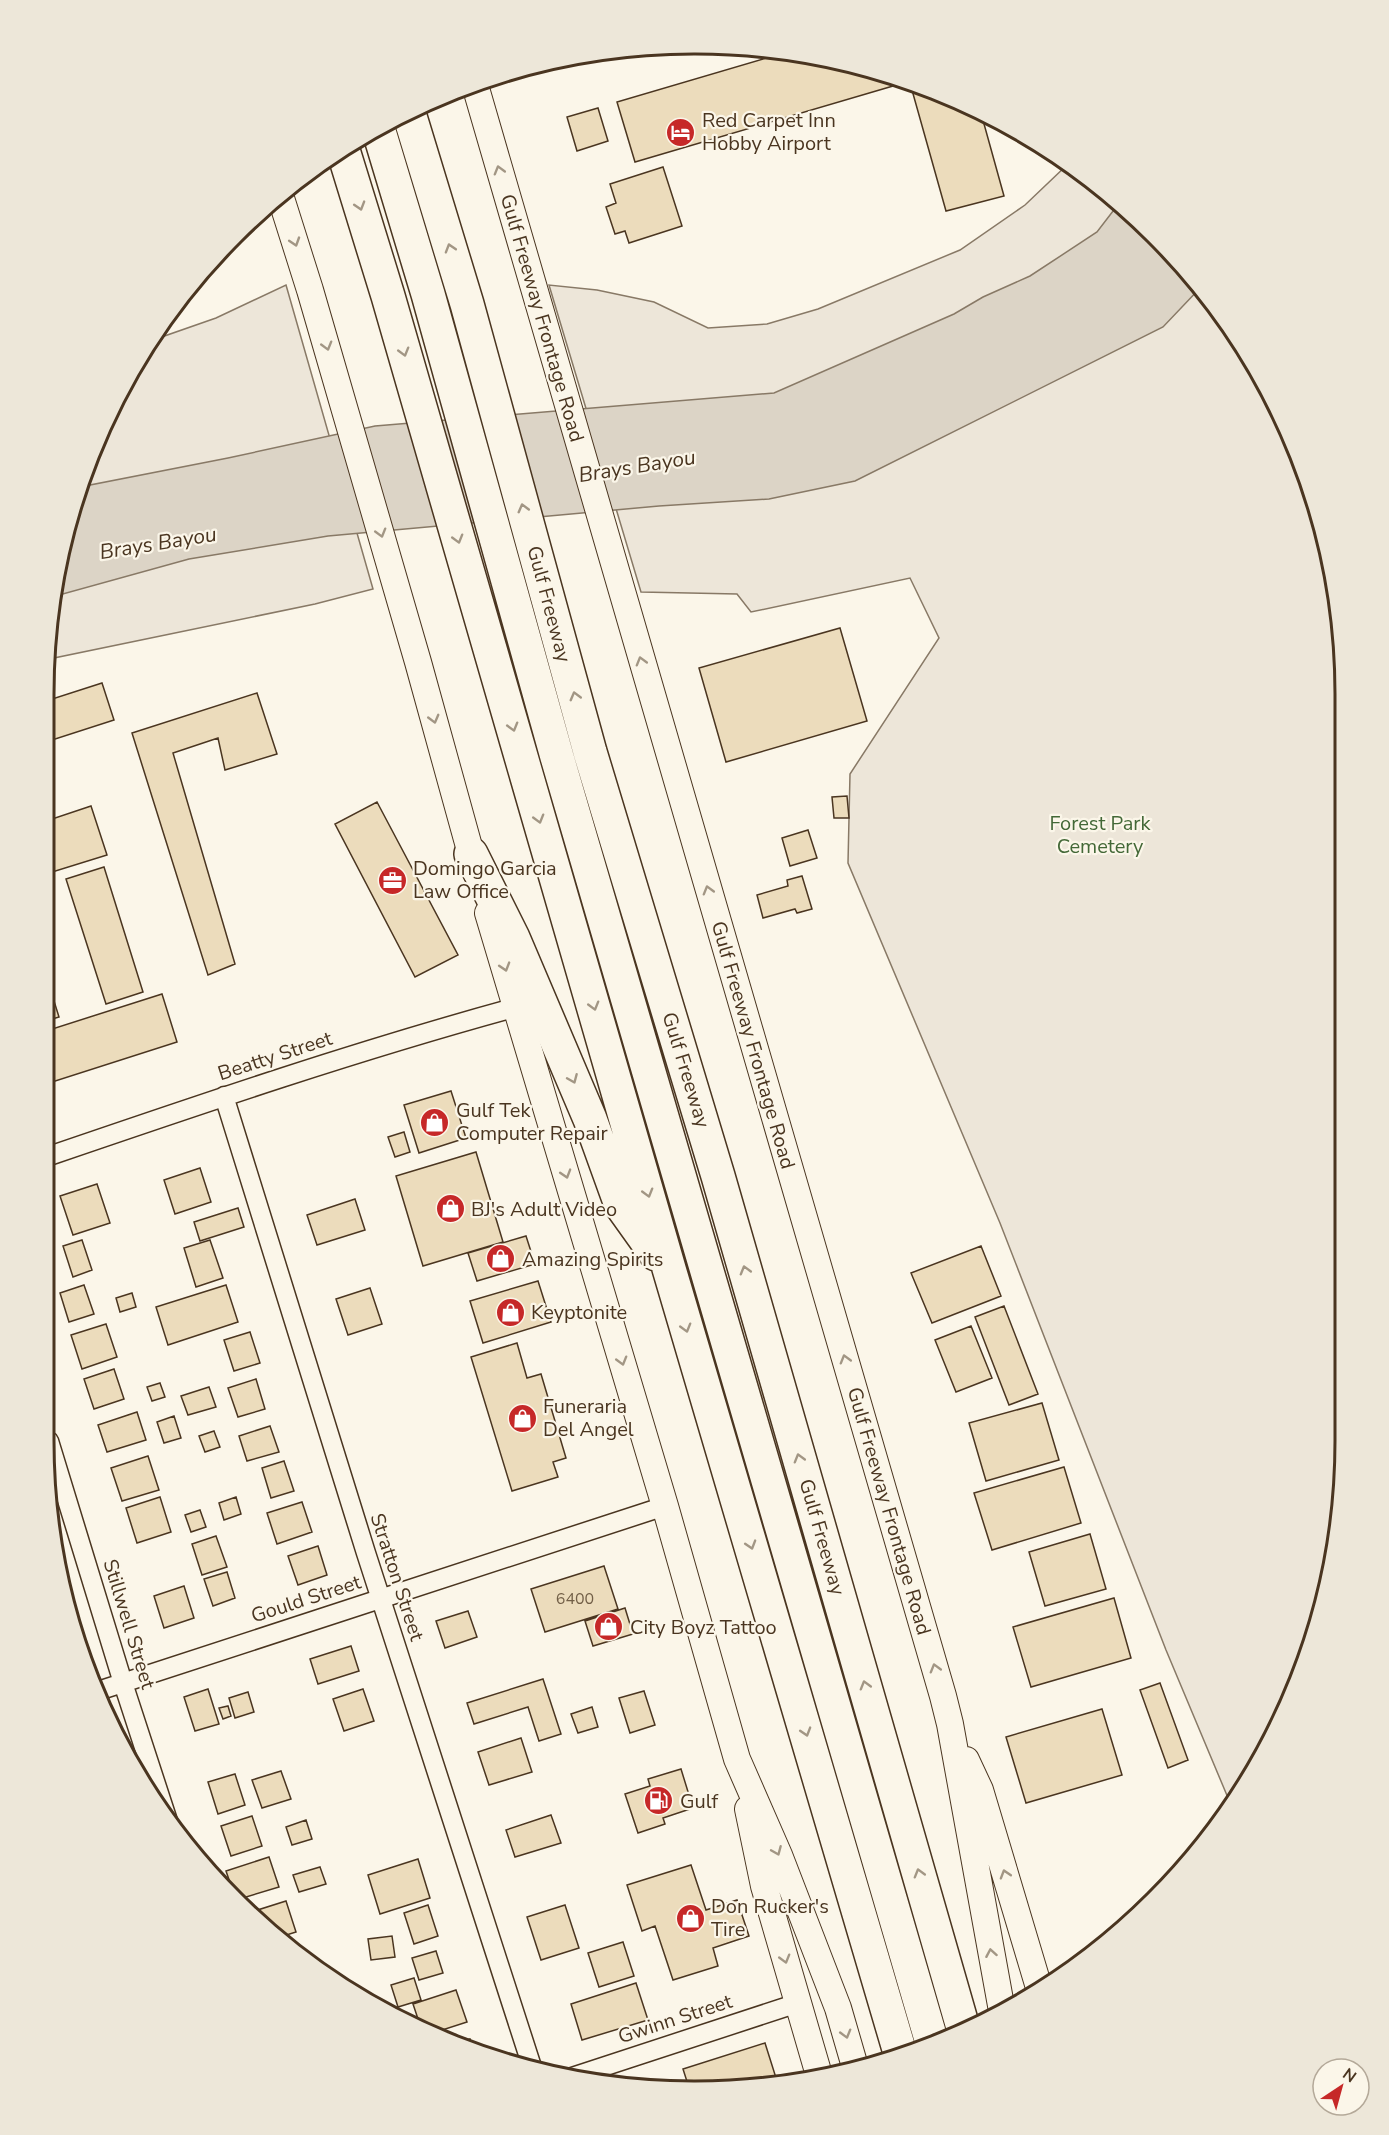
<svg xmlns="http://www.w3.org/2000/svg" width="1389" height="2135" font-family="'Nunito Sans',sans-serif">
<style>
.green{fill:#ede6d9;stroke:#887966;stroke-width:1.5}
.water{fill:#dcd4c6;stroke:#887966;stroke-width:1.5}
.building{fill:#ecdcbc;stroke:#4a3520;stroke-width:1.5}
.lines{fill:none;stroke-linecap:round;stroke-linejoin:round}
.street-casing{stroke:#4a3520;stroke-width:21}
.secondary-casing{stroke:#4a3520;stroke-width:28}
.highway-casing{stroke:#4a3520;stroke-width:36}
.street{stroke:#fbf6e9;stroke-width:18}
.secondary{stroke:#fbf6e9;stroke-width:26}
.highway{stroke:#fbf6e9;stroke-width:33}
.oneway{stroke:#a29684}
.labels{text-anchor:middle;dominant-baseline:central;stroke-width:4.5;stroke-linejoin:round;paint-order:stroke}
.number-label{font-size:16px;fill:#725f47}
.poi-label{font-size:20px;fill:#4a3520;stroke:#fbf6e9;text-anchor:start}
.street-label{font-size:20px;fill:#4a3520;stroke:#fbf6e9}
.park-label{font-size:20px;fill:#436837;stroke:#fbf6e9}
.water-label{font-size:21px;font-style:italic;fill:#4a3520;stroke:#fbf6e9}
.rim{fill:none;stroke:#4a3520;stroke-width:3}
</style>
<rect width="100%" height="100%" fill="#fbf6e9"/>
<path class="green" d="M1067,165l56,40 88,93 68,109 44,119 21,126 -4,873 -44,165 -38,76 -27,39 -65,-155 -166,-427 -152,-360 2,-89 89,-136 -29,-60 -159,34 -14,-18 -96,-2 -92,-307 48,5 57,12 54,26 59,-4 51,-15 142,-59 65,-45z
M286,285l87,304 -58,15 -266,55v-50l17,-83 44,-119 46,-68 60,-21z"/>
<path class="water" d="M1120,202l81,85 -38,40 -308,154 -86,18 -110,7 -331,30 -139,23 -137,38 14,-71 14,-39 148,-29 147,-32 399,-33 180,-79 29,-17 47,-21 67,-44z"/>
<path class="building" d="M790,51l120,30 -275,81 -18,-60z
M913,82l68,31 23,83 -58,15 -36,-128z
M598,108l10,33 -31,10 -10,-34z
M663,167l19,59 -53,17 -4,-12 -10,3 -9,-27 10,-4 -6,-19z
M840,628l27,93 -141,41 -27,-94z
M102,683l12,37 -65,21v-41z
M257,693l20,61 -52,16 -7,-32 -45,15 62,211 -27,11 -76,-242z
M847,796l2,22h-15l-2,-21z
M377,802l81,153 -43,22 -80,-153z
M91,806l16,49 -58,18v-53z
M808,830l9,28 -27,8 -8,-28z
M104,867l39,125 -37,12 -40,-125z
M802,876l10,33 -15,4 -2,-4 -32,9 -6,-23 31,-9 -1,-6z
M49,985l10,32 -10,3z
M162,994l15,48 -128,41v-53z
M451,1091l15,47 -47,15 -15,-48z
M404,1132l6,20 -15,5 -7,-20z
M476,1152l27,90 -80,24 -27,-90z
M200,1168l11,34 -36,12 -11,-34z
M97,1184l13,39 -37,12 -13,-39z
M355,1199l10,31 -48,15 -10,-30z
M238,1208l6,19 -44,14 -6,-19z
M526,1236l9,28 -58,17 -9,-28z
M82,1240l10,30 -19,7 -10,-31z
M210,1240l13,38 -27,9 -12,-39z
M981,1246l20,50 -69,27 -21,-50z
M538,1281l13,41 -68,21 -13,-42z
M84,1285l10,29 -25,8 -9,-29z
M226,1285l12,37 -70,23 -12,-38z
M370,1288l12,36 -34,11 -12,-36z
M132,1293l4,14 -16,5 -4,-14z
M1004,1306l34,88 -29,11 -34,-88z
M106,1324l11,33 -35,12 -11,-34z
M971,1326l21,52 -36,14 -21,-52z
M250,1332l10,31 -26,8 -10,-31z
M517,1343l10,35 14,-4 25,84 -13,4 5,15 -46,14 -41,-134z
M114,1369l10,30 -30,10 -10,-30z
M256,1379l9,30 -27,8 -10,-29z
M160,1383l5,14 -13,4 -5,-14z
M209,1387l7,20 -28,8 -7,-19z
M1042,1403l17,57 -73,21 -17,-58z
M137,1412l9,28 -39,12 -9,-27z
M174,1416l7,22 -17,5 -7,-21z
M270,1426l9,26 -32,9 -8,-25z
M214,1431l6,16 -15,5 -6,-16z
M148,1456l11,34 -37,11 -11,-33z
M284,1461l10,30 -23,7 -9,-30z
M1064,1467l17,56 -89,27 -18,-57z
M160,1497l11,35 -34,11 -11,-35z
M236,1497l5,17 -17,6 -5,-17z
M302,1502l10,30 -35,12 -10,-31z
M200,1510l6,17 -15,5 -6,-17z
M1090,1534l16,55 -61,17 -16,-54z
M216,1536l11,31 -25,8 -10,-31z
M318,1546l9,29 -29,10 -10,-29z
M604,1566l14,43 -73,23 -14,-43z
M227,1572l8,26 -22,8 -9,-27z
M184,1586l10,32 -30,10 -10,-32z
M1114,1598l17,60 -100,29 -18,-60z
M625,1608l8,26 -40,12 -8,-25z
M468,1611l9,26 -32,11 -9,-27z
M351,1646l8,25 -41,13 -8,-25z
M543,1679l18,55 -22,7 -11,-34 -54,17 -7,-21z
M1160,1683l28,77 -20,8 -28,-78z
M208,1689l11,35 -24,7 -11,-34z
M363,1689l11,32 -30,10 -11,-32z
M644,1691l11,34 -25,8 -11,-35z
M248,1692l6,20 -19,6 -6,-20z
M228,1706l3,10 -8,3 -4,-11z
M592,1707l6,20 -20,6 -7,-19z
M1102,1709l20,66 -96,28 -20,-66z
M521,1738l11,34 -43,13 -11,-33z
M681,1769l12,39 -30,10 2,6 -27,9 -13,-39 25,-8 -2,-7z
M281,1771l10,28 -29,9 -10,-28z
M235,1774l10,31 -27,9 -10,-32z
M551,1815l10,28 -46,14 -9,-27z
M252,1816l10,30 -31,10 -10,-30z
M306,1820l6,19 -20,6 -6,-18z
M269,1857l10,30 -43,13 -10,-29z
M418,1859l12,39 -50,16 -12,-39z
M691,1865l15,45 31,-10 12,36 -36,12 5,18 -45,14 -18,-54 -13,5 -15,-46z
M320,1867l6,17 -27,8 -6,-17z
M286,1901l10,31 -19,6 -29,-25z
M428,1905l10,31 -24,8 -10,-31z
M565,1905l14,43 -38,12 -14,-43z
M392,1936l3,21 -24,3 -3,-21z
M623,1942l11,34 -35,11 -11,-34z
M436,1951l7,22 -24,7 -7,-22z
M414,1978l7,22 -23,7 -7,-22z
M636,1983l12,37 -66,20 -11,-36z
M456,1990l11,32 -34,11 -12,-5 -8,-24z
M470,2039l4,13 -19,-9z
M765,2043l12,38 -87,10 -7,-22z"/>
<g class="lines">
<defs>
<path id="street" d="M224,1096l142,457 167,517
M49,1156c155,-53 310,-106 468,-149
M49,1441l74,242 45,138
M98,1691l567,-185
M566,2079l232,-76"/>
<path id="secondary" d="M475,85l468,1611 7,28 52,287
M280,195l30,95 108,372 58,210
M488,913l177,593 72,253 42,96 59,153 18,62
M966,1760l14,30 60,201
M748,1809l16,77 55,189"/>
<path id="highway" d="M408,110l59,194 123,448 128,424 246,855
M378,128l50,166 129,463 376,1289
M343,150l45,146 282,976 231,784
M471,854l42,84 77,181 31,86 35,49"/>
</defs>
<use href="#street" class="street-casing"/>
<use href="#secondary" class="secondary-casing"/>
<use href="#highway" class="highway-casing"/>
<use href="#street" class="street"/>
<use href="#secondary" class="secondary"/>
<use href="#highway" class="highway"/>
</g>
<defs><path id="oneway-chevron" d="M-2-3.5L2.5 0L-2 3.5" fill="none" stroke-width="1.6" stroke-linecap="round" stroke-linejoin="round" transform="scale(1.5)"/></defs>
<g class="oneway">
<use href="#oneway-chevron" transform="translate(499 170) rotate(-106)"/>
<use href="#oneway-chevron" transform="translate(360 206) rotate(73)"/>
<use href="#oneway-chevron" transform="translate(295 242) rotate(72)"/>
<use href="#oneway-chevron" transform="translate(450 248) rotate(-107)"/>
<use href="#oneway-chevron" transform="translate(327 346) rotate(74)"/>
<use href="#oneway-chevron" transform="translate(404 352) rotate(74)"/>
<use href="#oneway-chevron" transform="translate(523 508) rotate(-105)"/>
<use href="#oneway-chevron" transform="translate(381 533) rotate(74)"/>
<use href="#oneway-chevron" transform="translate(458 539) rotate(74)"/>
<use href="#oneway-chevron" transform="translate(641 661) rotate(-106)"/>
<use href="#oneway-chevron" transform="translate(575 696) rotate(-105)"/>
<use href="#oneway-chevron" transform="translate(434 719) rotate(75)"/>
<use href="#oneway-chevron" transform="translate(513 727) rotate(74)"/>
<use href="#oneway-chevron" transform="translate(539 819) rotate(74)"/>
<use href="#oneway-chevron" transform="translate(708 890) rotate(-106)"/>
<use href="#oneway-chevron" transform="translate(505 967) rotate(73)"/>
<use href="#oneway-chevron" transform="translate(594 1006) rotate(74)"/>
<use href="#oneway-chevron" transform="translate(573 1079) rotate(67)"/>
<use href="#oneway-chevron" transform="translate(566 1174) rotate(73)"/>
<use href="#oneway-chevron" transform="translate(648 1193) rotate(74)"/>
<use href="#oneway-chevron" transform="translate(745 1270) rotate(-106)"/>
<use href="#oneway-chevron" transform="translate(686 1328) rotate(74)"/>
<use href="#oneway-chevron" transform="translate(845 1359) rotate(-106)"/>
<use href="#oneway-chevron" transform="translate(622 1361) rotate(74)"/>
<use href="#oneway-chevron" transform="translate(799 1458) rotate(-106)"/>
<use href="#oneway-chevron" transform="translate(751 1545) rotate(73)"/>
<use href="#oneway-chevron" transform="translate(935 1668) rotate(-106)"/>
<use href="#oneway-chevron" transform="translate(865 1685) rotate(-106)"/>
<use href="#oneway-chevron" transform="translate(806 1732) rotate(73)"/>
<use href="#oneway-chevron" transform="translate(777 1851) rotate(67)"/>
<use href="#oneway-chevron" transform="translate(919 1873) rotate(-106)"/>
<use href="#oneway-chevron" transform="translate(1005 1874) rotate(-107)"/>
<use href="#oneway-chevron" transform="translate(991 1953) rotate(-100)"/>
<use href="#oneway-chevron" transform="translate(785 1959) rotate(74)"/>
<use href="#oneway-chevron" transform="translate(846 2034) rotate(74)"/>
</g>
<defs>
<symbol id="hotel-disc" viewBox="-11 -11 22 22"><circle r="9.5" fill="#c62828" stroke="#fbf6e9"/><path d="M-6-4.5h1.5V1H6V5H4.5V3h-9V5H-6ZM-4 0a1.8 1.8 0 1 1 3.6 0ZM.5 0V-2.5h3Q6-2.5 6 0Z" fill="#fff"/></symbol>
<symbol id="office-disc" viewBox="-11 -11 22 22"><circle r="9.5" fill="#c62828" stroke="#fbf6e9"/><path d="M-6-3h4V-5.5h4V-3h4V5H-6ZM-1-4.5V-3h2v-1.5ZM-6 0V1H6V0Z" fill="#fff"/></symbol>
<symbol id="shop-disc" viewBox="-11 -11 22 22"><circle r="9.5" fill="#c62828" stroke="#fbf6e9"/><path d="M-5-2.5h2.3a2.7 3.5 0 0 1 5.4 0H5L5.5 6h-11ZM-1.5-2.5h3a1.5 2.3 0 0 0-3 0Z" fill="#fff"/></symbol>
<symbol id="fuel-disc" viewBox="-11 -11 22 22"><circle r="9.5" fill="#c62828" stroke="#fbf6e9"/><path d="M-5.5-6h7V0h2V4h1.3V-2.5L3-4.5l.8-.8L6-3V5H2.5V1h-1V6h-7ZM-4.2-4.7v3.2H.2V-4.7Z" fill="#fff"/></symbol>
</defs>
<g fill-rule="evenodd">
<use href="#hotel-disc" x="664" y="116" width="33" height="33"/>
<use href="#office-disc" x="376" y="864" width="33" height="33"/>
<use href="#shop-disc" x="418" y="1106" width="33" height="33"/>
<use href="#shop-disc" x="434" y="1192" width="33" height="33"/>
<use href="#shop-disc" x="484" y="1242" width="33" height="33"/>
<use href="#shop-disc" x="494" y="1296" width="33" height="33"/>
<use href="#shop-disc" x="506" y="1402" width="33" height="33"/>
<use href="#shop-disc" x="592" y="1610" width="33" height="33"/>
<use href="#fuel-disc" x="642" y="1784" width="33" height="33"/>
<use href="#shop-disc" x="674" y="1902" width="33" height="33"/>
</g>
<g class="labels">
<g class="number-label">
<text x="575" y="1599">6400</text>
</g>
<g class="poi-label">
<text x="702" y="120">Red Carpet Inn<tspan x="702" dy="23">Hobby Airport</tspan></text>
<text x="413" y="868">Domingo Garcia<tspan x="413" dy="23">Law Office</tspan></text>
<text x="456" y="1110">Gulf Tek<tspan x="456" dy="23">Computer Repair</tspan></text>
<text x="471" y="1209">BJ's Adult Video</text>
<text x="522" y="1259">Amazing Spirits</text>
<text x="531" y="1312">Keyptonite</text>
<text x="543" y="1406">Funeraria<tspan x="543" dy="23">Del Angel</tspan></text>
<text x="630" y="1627">City Boyz Tattoo</text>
<text x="680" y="1801">Gulf</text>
<text x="711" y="1906">Don Rucker's<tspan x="711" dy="23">Tire</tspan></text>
</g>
<g class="street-label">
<text transform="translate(542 318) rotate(74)">Gulf Freeway Frontage Road</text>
<text transform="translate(549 604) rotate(75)">Gulf Freeway</text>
<text transform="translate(753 1045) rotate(74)">Gulf Freeway Frontage Road</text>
<text transform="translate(275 1056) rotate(-18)">Beatty Street</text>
<text transform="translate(686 1070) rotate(73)">Gulf Freeway</text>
<text transform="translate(889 1511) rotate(74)">Gulf Freeway Frontage Road</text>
<text transform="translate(822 1537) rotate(74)">Gulf Freeway</text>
<text transform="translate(397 1577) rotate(72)">Stratton Street</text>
<text transform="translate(306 1599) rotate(-18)">Gould Street</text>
<text transform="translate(129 1624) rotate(73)">Stillwell Street</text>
<text transform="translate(675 2019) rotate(-18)">Gwinn Street</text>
</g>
<g class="park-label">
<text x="1100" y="823">Forest Park<tspan x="1100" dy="23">Cemetery</tspan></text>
</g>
<g class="water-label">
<text transform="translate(637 466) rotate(-9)">Brays Bayou</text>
<text transform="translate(158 543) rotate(-9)">Brays Bayou</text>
</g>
</g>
<path d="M0 0H1389V2135H0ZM694 54H695A640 640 0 0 1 1335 694V1441A640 640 0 0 1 695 2081H694A640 640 0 0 1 54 1441V694A640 640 0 0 1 694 54Z" fill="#ede7d9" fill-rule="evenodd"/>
<path class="rim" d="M694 54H695A640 640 0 0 1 1335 694V1441A640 640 0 0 1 695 2081H694A640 640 0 0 1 54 1441V694A640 640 0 0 1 694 54Z"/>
<g transform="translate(1341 2087) rotate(36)"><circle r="28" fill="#fbf6e9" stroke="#b4a999" stroke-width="1.5"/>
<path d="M0-4.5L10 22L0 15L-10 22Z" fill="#c62828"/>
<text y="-9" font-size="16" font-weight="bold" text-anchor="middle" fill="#4a3520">N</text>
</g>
</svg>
